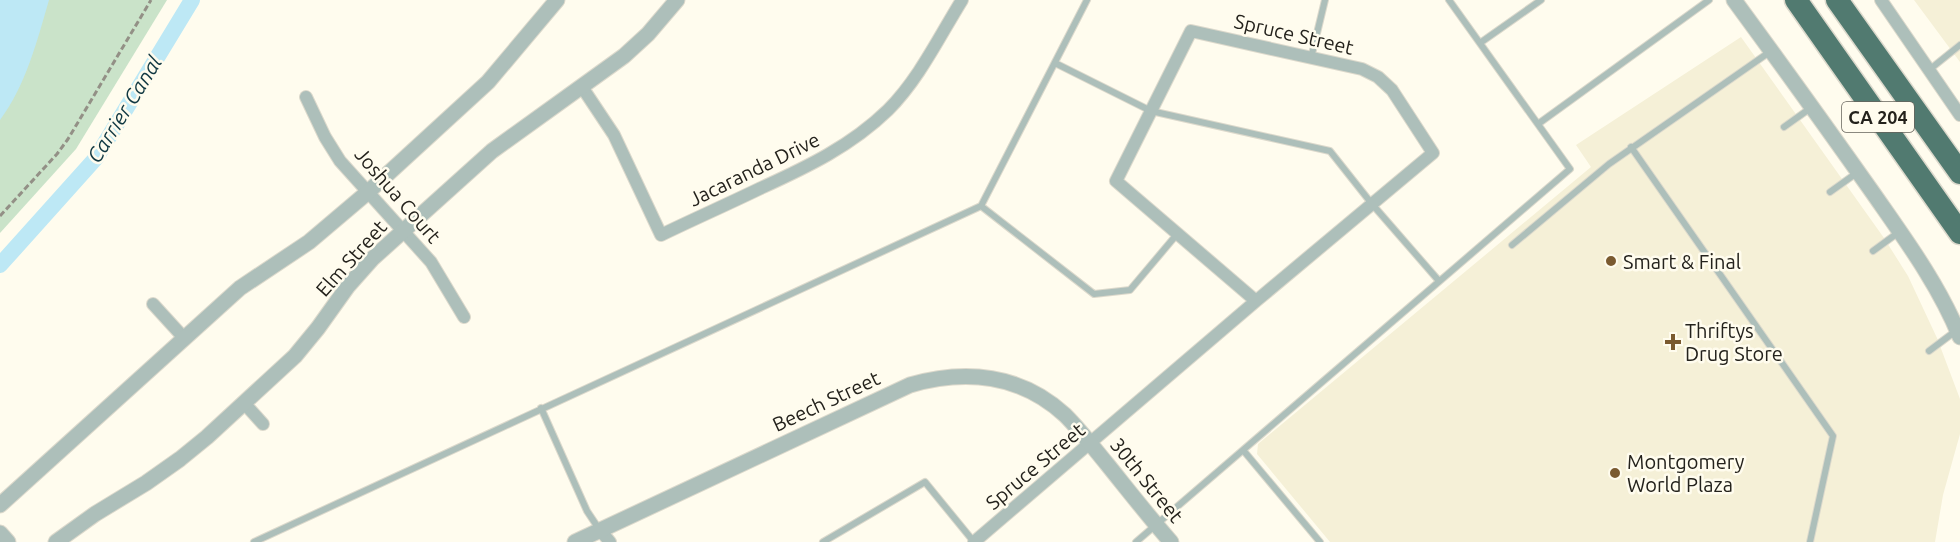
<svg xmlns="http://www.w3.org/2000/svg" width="1960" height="542" font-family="Ubuntu,sans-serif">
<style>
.built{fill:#f5f0d7}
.green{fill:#cae3c9}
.water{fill:#bde8f5}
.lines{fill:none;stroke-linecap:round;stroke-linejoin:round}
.canal{stroke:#bde8f5;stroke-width:16}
.service-casing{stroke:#dcd9cc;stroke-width:8}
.minor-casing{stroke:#dcd9cc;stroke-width:14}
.tertiary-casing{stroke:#dcd9cc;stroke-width:17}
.motorway-casing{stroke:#dcd9cc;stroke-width:25}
.path{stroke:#939086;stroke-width:3;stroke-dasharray:6 3;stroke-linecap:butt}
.service{stroke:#adbfba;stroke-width:6}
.minor{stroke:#adbfba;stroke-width:12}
.tertiary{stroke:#adbfba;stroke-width:15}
.motorway{stroke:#517a70;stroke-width:22}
.poi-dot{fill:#7a5a2f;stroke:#fffcee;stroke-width:2}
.labels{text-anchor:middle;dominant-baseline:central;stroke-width:5;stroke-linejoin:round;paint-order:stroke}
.shield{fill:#fffcee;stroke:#66635b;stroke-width:1.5}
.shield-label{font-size:18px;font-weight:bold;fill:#24221c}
.street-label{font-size:20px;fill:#24221c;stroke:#fffcee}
.poi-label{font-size:20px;fill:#24221c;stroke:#fffcee;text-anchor:start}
.water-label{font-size:21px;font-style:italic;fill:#103842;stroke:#fffcee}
</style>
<rect width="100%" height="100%" fill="#fffcee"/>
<path class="built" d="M1914,0h46v62z
M1741,37l143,201 24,38 29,62 23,61v35l-17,61 -8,47h-605l-73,-88 1,-10 333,-277 -15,-22z"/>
<path class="green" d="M0,0h167l-91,149 -76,84z"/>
<path class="water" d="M0,0h49c-12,41 -23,85 -49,120z"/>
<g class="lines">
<path class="canal" d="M0,265l96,-107 96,-158"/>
<defs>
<path id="service" d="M1480,43l61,-43
M1311,58l14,-58
M1055,63l96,48 179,40 42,53 67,77
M1929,70l31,-25
M1538,124l171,-124
M1784,127l28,-20
M1631,147l202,289 -23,106
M1830,192l28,-20
M981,206l106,-206
M1512,245l97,-81 162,-113
M1873,251l26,-19
M1929,351l28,-21
M541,408l46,103 12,18
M1243,450l77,92
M254,542l727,-336 113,88 36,-4 48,-57
M823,542l102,-60 49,60
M1136,542l434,-373 -121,-169"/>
<path id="minor" d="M1881,0l79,115
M1191,31l171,38 16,8 14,13 41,63 -177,148 -140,-120z
M582,87l32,48 47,100c33,-16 67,-31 100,-47 46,-21 90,-42 127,-78 31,-31 51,-73 74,-110
M306,97l19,40 15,24 91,101 33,55
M153,304l31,34
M244,403l19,21
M600,530l10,12
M974,542l282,-241"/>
<path id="tertiary" d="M1734,0c47,64 93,128 139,193 32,46 66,92 87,144
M0,505l240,-217 69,-46 59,-50 120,-110 69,-82
M0,533l8,9
M56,542l39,-28 51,-31 34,-24 27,-22 88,-81 23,-28 30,-42 24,-27 120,-108 132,-95 24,-22 29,-34
M575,542l335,-157c55,-16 111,-11 155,30 15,15 28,32 42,49 21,26 42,53 64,78"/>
<path id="motorway" d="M1796,0l164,233
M1837,0l123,173"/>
</defs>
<use href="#service" class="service-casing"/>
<use href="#minor" class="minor-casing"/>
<use href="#tertiary" class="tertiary-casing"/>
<use href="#motorway" class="motorway-casing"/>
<path class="path" d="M0,216l57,-62 11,-15 83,-139"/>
<use href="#service" class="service"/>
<use href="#minor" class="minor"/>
<use href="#tertiary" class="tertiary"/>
<use href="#motorway" class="motorway"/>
</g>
<g class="poi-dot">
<circle cx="1611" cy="261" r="6"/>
<path d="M1670 333h6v6h6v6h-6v6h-6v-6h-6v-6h6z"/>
<circle cx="1615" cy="473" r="6"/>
</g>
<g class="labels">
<rect class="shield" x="1842" y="102" width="72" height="30" rx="4.5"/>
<g class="shield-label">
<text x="1878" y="117">CA 204</text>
</g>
<g class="street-label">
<text transform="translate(1294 34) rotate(13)">Spruce Street</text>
<text transform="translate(754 169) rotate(-26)">Jacaranda Drive</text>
<text transform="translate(398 195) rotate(49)">Joshua Court</text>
<text transform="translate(351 258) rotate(-48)">Elm Street</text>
<text transform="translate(826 401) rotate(-25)">Beech Street</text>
<text transform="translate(1035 466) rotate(-40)">Spruce Street</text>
<text transform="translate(1147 480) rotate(51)">30th Street</text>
</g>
<g class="poi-label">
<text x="1623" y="261">Smart &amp; Final</text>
<text x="1685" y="330">Thriftys<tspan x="1685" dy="23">Drug Store</tspan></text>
<text x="1627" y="461">Montgomery<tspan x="1627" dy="23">World Plaza</tspan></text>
</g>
<g class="water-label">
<text transform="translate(124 109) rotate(-58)">Carrier Canal</text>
</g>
</g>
</svg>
